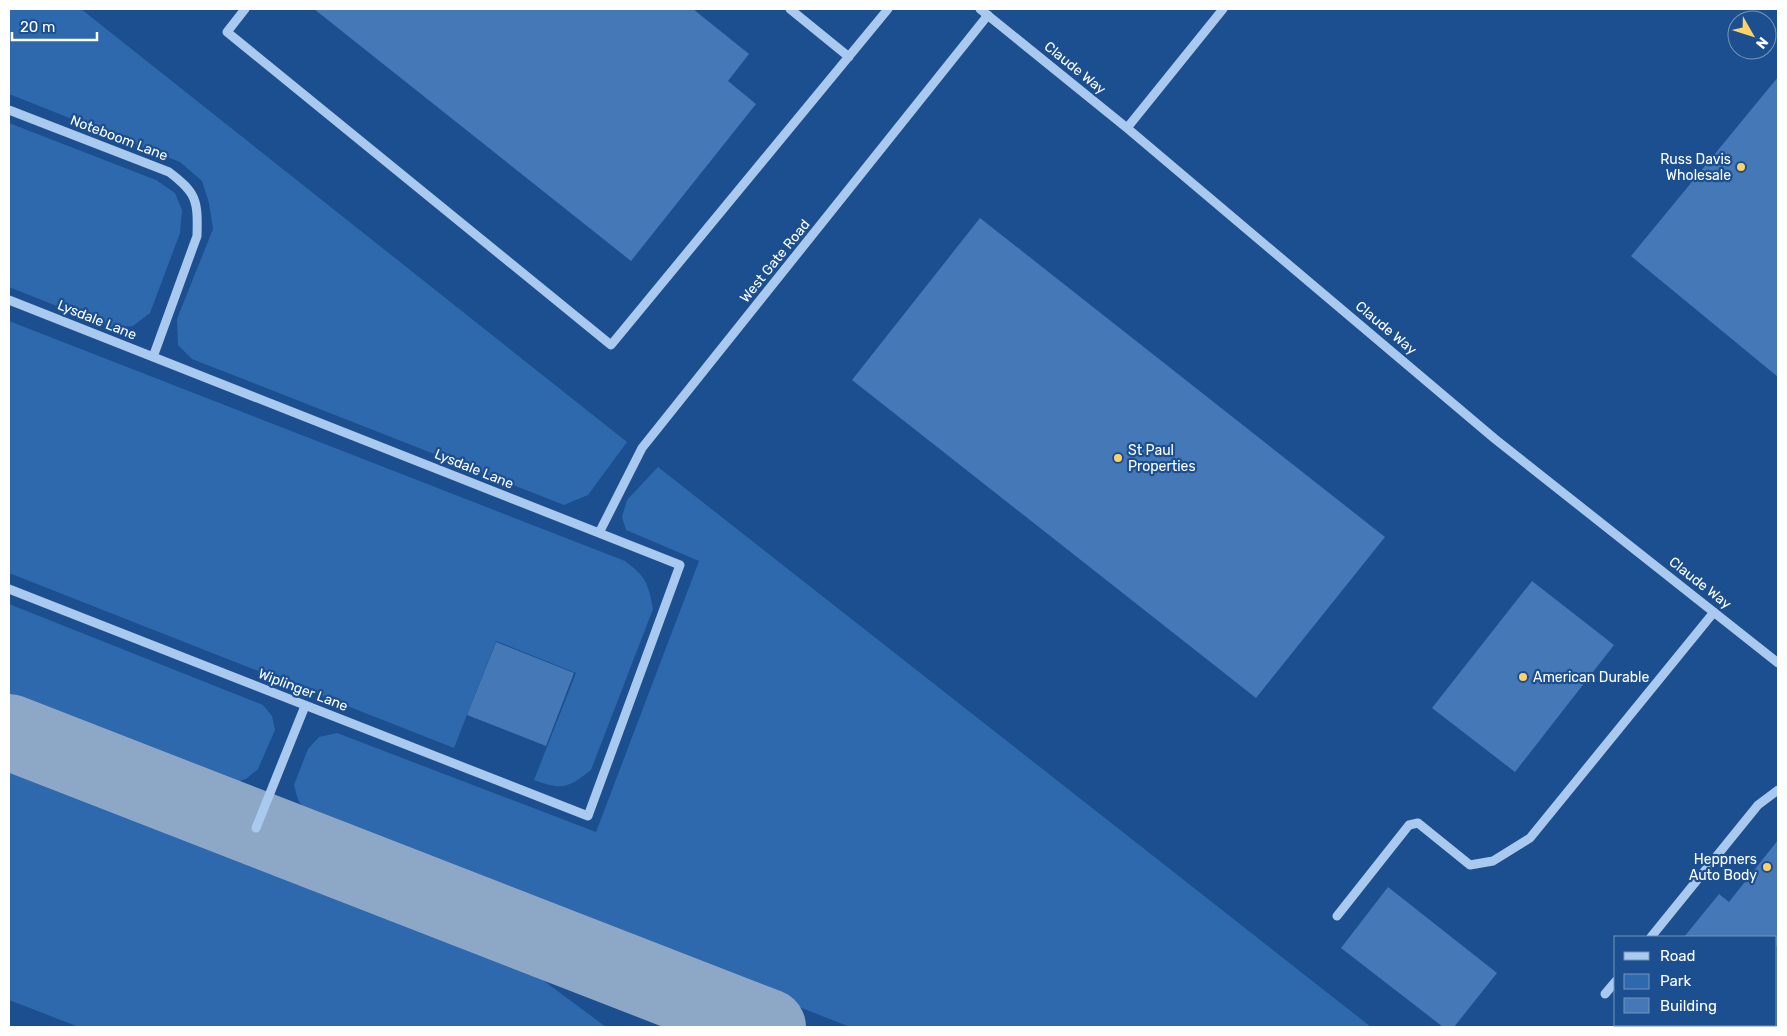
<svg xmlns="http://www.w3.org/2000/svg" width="1787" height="1036" font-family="Rubik,sans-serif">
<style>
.green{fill:#2e69ad}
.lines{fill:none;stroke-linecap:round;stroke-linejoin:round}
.taxiway{stroke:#8da7c7;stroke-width:76}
.building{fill:#4478b7}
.minor{stroke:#a9c9ee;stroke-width:9}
.poi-dot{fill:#ffd166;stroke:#1b4f8f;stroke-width:2}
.labels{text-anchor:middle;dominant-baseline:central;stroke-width:4.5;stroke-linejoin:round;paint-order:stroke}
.street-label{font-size:14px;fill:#fff;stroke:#1b4f8f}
.poi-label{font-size:14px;fill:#fff;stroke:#1b4f8f;text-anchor:end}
</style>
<rect width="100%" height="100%" fill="#1b4f8f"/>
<path class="green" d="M9,9h72l546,433 -39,53 -24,10 -372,-146 -14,-14 -1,-26 36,-90 -4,-26 -7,-22 -22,-19 -171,-68z
M9,123l147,57 19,13 7,17 -2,23 -30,80 -17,13 -21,2 -103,-41z
M9,321l616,240c21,16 23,21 28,48l-62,161c-24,19 -29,20 -57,10l42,-107 -80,-32 -42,107 -445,-175z
M658,467l713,560h-521l-542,-213 -10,-14 -4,-15 14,-36 11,-12 18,-4 259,99 103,-271 -73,-31 -4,-13 5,-17z
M9,604l254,101 9,11 3,14 -17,39 -12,10 -16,5 -221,-87z
M9,756l492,193 105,78h-527l-70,-27z"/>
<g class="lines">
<path class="taxiway" d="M9,732l759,295"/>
</g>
<path class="building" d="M314,9h379l56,45 -21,27 28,23 -125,157z
M1778,77v300l-147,-121z
M980,218l405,319 -129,161 -404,-318z
M1532,581l82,64 -99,127 -83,-64z
M496,642l78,31 -28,73 -79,-31z
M1778,840v103l-2,4v-10h-92l35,-43 10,8z
M1388,887l109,86 -43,54h-11l-102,-79z
M1640,1025h73l-2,2h-68z"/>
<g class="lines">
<path class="minor" d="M245,9l-18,23 384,313 277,-336
M790,9l59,48
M980,9l147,119 368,311 283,224
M9,110l160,62c28,21 29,29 28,64l-44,121
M1127,128l96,-119
M9,300l671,265 -92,251 -579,-227
M599,533l43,-85 346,-433
M256,828l49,-122
M1337,916l72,-91 9,-2 52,42 23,-4 37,-23 184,-226
M1651,937l107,-132 20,-15
M1605,994l11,-13"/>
</g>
<g class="poi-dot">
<circle cx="1741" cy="167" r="5"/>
<circle cx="1118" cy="458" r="5"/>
<circle cx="1523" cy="677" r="5"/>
<circle cx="1767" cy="867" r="5"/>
</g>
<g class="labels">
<g class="street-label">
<text transform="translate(1075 68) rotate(39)">Claude Way</text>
<text transform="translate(119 138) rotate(21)">Noteboom Lane</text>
<text transform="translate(775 261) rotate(-51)">West Gate Road</text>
<text transform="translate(97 320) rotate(22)">Lysdale Lane</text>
<text transform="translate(1386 328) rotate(40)">Claude Way</text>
<text transform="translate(474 469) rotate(22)">Lysdale Lane</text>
<text transform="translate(1700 583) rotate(38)">Claude Way</text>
<text transform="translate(303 690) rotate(21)">Wiplinger Lane</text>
</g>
<g class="poi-label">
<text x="1731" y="159">Russ Davis<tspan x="1731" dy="16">Wholesale</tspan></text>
<text x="1128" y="450" text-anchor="start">St Paul<tspan x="1128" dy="16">Properties</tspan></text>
<text x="1533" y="677" text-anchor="start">American Durable</text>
<text x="1757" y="859">Heppners<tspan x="1757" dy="16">Auto Body</tspan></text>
</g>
</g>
<rect width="1787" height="1036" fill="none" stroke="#ffffff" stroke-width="20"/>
<rect x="1614" y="936" width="162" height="90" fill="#1b4f8f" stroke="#7695bc"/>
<rect x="1624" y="952" width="25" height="8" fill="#a9c9ee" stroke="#7695bc"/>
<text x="1660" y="961" font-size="15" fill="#ffffff">Road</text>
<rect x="1624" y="974" width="25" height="15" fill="#2e69ad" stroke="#7695bc"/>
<text x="1660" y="986" font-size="15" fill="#ffffff">Park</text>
<rect x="1624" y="998" width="25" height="15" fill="#4478b7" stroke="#7695bc"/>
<text x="1660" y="1011" font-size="15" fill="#ffffff">Building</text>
<g transform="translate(1752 35) rotate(129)"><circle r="24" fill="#1b4f8f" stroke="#7695bc"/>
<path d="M0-4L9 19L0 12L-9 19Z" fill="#ffd166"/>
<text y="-8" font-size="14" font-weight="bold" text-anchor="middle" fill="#ffffff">N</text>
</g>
<path d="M12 32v8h85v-8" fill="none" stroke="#ffffff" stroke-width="2.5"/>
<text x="20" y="32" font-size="15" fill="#ffffff" stroke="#1b4f8f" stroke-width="4" paint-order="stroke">20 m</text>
</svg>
